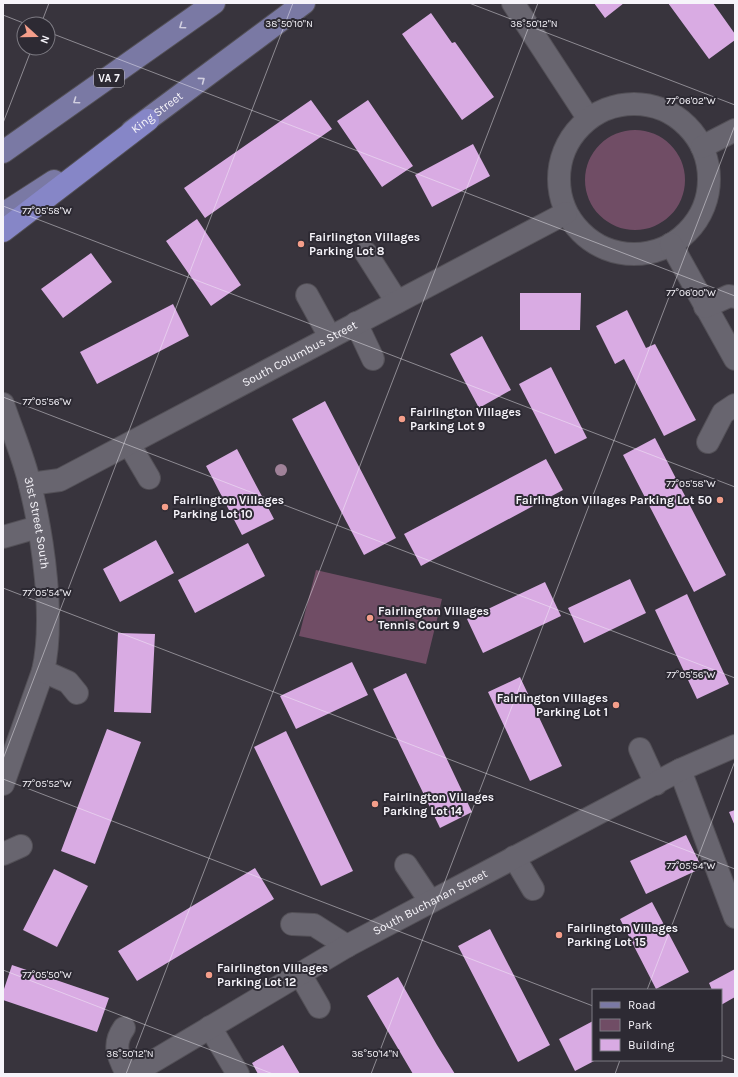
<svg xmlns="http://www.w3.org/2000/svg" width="738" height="1077" font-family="Karla,sans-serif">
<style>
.green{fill:#704d65}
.building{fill:#d9abe3}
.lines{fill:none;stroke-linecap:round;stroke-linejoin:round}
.minor-casing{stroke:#535057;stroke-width:24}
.major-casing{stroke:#535057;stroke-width:24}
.highway-casing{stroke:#535057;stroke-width:24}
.minor{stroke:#68656f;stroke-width:22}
.major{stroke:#7a79a4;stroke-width:22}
.highway{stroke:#8686c7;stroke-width:22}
.tree{fill:#a08299}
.oneway{stroke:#d1cfe0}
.ticks{fill:none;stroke:#f6f4fa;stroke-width:1;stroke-opacity:0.45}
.poi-dot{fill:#f49e8a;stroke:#2d2a33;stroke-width:1.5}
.labels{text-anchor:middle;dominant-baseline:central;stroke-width:4;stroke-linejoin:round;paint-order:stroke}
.shield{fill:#2d2a33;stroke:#bab7be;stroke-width:1}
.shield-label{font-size:11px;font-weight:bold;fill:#f6f4fa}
.street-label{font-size:12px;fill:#f6f4fa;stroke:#2d2a33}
.poi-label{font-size:12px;font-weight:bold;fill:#f6f4fa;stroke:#2d2a33;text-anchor:start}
.ticks-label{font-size:10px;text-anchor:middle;fill:#f6f4fa;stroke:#2d2a33;stroke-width:4;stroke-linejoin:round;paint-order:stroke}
</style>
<rect width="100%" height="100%" fill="#38343d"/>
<path class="green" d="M585 180a50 50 0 1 1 100 0a50 50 0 1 1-100 0Z
M316,570l126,29 -16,65 -127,-28z"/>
<path class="building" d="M594,3h30l-19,15z
M668,3h45l22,31v6l-26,19z
M431,13l21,30 3,-1 39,55 -32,23 -60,-86z
M311,100l21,29 -127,89 -21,-30z
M368,100l45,66 -31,21 -45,-66z
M473,144l17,32 -58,31 -17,-32z
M197,219l44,66 -30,21 -45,-65z
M91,253l21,29 -49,36 -22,-29z
M520,293h61l-1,37h-60z
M173,304l16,32 -92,48 -17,-32z
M627,310l19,38 9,-4 41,76 -32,16 -40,-77 -9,5 -19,-38z
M482,336l29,54 -32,18 -29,-54z
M551,367l36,71 -32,16 -36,-70z
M325,401l71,137 -32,17 -72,-136z
M655,438l71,137 -32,17 -71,-137z
M237,449l37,70 -32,16 -36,-69z
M546,459l17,31 -142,76 -17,-32z
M156,540l18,33 -54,29 -17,-33z
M248,543l17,33 -70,37 -17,-33z
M630,579l16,34 -62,30 -16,-35z
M545,582l16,34 -78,37 -16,-34z
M687,594l42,90 -32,15 -42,-89z
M118,633l37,1 -4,79 -37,-1z
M352,662l16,33 -72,34 -16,-33z
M406,673l66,139 -32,16 -67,-139z
M520,677l42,89 -32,15 -42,-89z
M107,729l34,13 -46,122 -34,-13z
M286,731l67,140 -32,15 -67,-139z
M735,810v16l-6,-14z
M686,835l16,33 -56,26 -16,-33z
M255,868l19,31 -137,82 -19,-30z
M54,869l34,17 -31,61 -34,-17z
M652,902l37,70 -33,17 -36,-70z
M490,929l60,116 -32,17 -60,-116z
M12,965l97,33 -12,34 -94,-32v-8z
M735,969v28l-14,8v-15h-9l-3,-7z
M398,977l39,68 18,29h-42l-46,-78z
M593,1021v39h3l-21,11 -16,-32z
M283,1045l17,29h-42l-6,-11z"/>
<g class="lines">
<defs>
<g id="minor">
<path d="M513,3l75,115"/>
<circle cx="634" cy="179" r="75"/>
<path d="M702,147l33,-17"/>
<path d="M671,244l64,115"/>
<path d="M366,253l31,49"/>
<path d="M307,295l23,42"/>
<path d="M705,307l24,-11 6,1"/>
<path d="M356,323l17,36"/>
<path id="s1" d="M3,404c9,27 21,54 27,81 13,52 25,134 13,186l-40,113"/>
<path d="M708,442l15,-29 12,-8"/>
<path d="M129,444l20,34"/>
<path id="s2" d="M30,484l30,-4 506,-267"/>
<path d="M3,537l35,-10"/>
<path d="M43,671l25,11 9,11"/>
<path d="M640,749l16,35"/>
<path d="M680,770l55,147"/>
<path d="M3,854l18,-8"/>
<path d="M514,857l19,32"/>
<path d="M406,865l24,36"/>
<path d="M292,924l22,1 33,21"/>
<path d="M300,974l19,33"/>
<path d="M210,1027l28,47"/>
<path d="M124,1028c-12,17 -6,28 3,46"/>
<path id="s3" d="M132,1074l215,-128 333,-176 55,-24"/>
</g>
<g id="major">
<path id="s4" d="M132,131l172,-128"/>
<path d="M3,152l211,-149"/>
<path d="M3,214l51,-33"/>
</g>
<path id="highway" d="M3,231l145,-111"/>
</defs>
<use href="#minor" class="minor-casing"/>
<use href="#major" class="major-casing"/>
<use href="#highway" class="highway-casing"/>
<use href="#minor" class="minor"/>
<use href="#major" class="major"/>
<use href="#highway" class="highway"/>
</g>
<circle class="tree" cx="281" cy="470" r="6"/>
<defs><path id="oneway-chevron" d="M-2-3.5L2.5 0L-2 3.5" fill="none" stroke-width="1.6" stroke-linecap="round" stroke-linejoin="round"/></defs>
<g class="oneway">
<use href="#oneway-chevron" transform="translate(182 26) rotate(145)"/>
<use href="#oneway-chevron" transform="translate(202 80) rotate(-37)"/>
<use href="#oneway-chevron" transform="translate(76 101) rotate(145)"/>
</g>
<path class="ticks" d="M469,3l266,102M3,15l23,9M41,24l8,-21M48,32l687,264M3,123l29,-75M3,206l732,281M3,397l732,281M3,588l732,281M3,759l290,-756M3,779l590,227M3,970l270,104M647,990l88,-229M721,1055l14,5M126,1074l412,-1071M371,1074l364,-949M615,1074l5,-14"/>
<g class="poi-dot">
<circle cx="301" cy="244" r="4"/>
<circle cx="402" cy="419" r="4"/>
<circle cx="720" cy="500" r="4"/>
<circle cx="165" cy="507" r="4"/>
<circle cx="370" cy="618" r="4"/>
<circle cx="616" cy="705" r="4"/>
<circle cx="375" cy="804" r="4"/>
<circle cx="559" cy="935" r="4"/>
<circle cx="209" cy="975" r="4"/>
</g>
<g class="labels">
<rect class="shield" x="94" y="69" width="30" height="18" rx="3"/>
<g class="shield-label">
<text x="109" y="78">VA 7</text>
</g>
<g class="street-label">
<text stroke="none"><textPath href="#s4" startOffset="31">King Street</textPath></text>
<text stroke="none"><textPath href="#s2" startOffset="301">South Columbus Street</textPath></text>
<text stroke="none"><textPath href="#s1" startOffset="124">31st Street South</textPath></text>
<text stroke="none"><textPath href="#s3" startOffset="344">South Buchanan Street</textPath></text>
</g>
<g class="poi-label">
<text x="309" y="237">Fairlington Villages<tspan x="309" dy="14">Parking Lot 8</tspan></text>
<text x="410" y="412">Fairlington Villages<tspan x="410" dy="14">Parking Lot 9</tspan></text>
<text x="173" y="500">Fairlington Villages<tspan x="173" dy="14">Parking Lot 10</tspan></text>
<text x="712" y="500" text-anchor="end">Fairlington Villages Parking Lot 50</text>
<text x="378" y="611">Fairlington Villages<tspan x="378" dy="14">Tennis Court 9</tspan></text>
<text x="608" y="698" text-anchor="end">Fairlington Villages<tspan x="608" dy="14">Parking Lot 1</tspan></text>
<text x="383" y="797">Fairlington Villages<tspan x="383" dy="14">Parking Lot 14</tspan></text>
<text x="567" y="928">Fairlington Villages<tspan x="567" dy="14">Parking Lot 15</tspan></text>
<text x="217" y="968">Fairlington Villages<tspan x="217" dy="14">Parking Lot 12</tspan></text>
</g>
</g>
<g class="ticks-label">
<text x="534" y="27">38°50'12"N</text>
<text x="289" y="27">38°50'10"N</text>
<text x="691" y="104">77°06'02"W</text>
<text x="47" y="214">77°05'58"W</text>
<text x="691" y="296">77°06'00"W</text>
<text x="47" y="405">77°05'56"W</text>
<text x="691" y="487">77°05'58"W</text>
<text x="47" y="596">77°05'54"W</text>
<text x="691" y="678">77°05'56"W</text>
<text x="47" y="787">77°05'52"W</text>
<text x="691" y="869">77°05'54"W</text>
<text x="47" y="978">77°05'50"W</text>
<text x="130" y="1057">38°50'12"N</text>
<text x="375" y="1057">38°50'14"N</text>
</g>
<rect width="738" height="1077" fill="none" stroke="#f6f4fa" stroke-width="8"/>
<rect x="592" y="989" width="130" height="72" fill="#2d2a33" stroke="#7d7b83"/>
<rect x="600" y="1002" width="20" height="6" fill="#7a79a4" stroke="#7d7b83"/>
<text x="628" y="1009" font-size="12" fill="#f6f4fa">Road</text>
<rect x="600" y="1019" width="20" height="12" fill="#704d65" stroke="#7d7b83"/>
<text x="628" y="1029" font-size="12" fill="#f6f4fa">Park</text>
<rect x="600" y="1039" width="20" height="12" fill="#d9abe3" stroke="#7d7b83"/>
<text x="628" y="1049" font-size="12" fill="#f6f4fa">Building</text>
<g transform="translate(36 36) rotate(111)"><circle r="19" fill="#2d2a33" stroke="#7d7b83"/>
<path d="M0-3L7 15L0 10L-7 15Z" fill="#f49e8a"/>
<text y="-6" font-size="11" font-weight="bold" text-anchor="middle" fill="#f6f4fa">N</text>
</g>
</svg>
